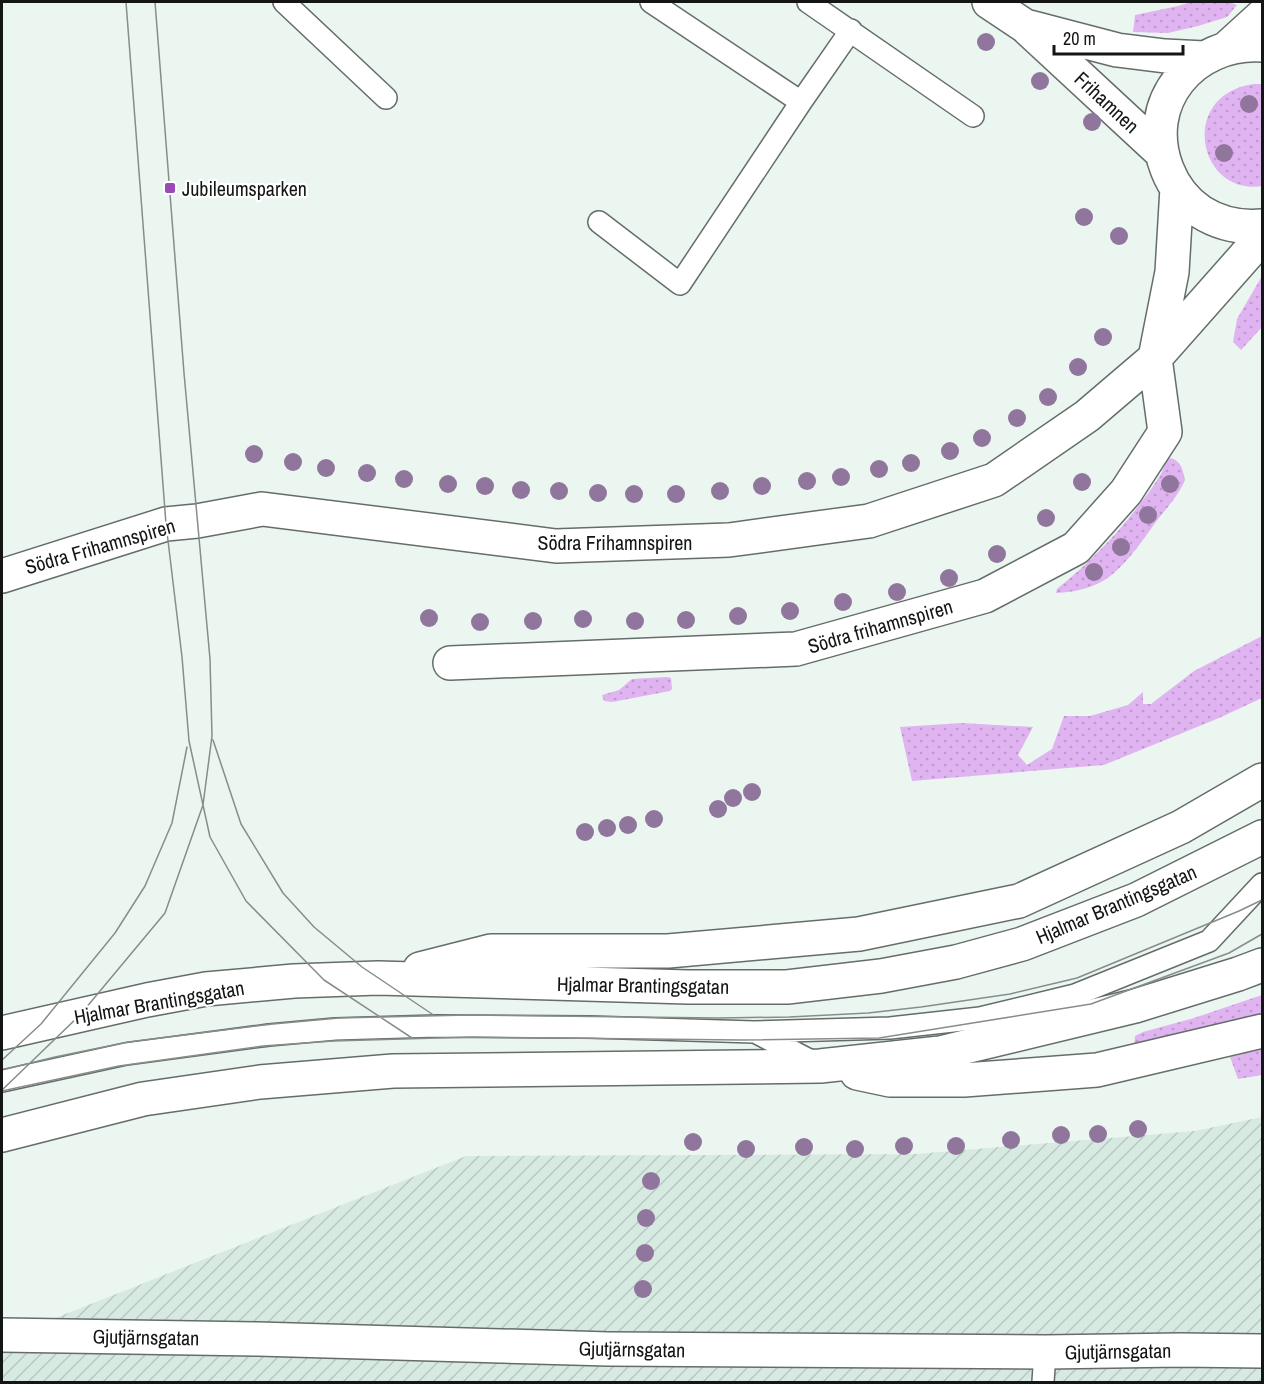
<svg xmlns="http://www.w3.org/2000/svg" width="1264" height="1384" font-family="'Archivo Narrow',sans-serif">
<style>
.industrial{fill:url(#industrial-furrows)}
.grass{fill:url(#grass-dots)}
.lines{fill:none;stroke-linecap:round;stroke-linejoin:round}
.service-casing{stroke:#646d69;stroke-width:24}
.minor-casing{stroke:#646d69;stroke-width:36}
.secondary-casing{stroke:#646d69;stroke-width:36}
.service{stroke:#fff;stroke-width:21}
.minor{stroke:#fff;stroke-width:33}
.secondary{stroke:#fff;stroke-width:33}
.tram{stroke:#868d8a;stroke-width:1.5}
.tree{fill:#90769c}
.poi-dot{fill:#9c49b8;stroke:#fff;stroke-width:2}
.labels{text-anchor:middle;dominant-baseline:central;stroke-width:4.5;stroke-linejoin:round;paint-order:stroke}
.street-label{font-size:20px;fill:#131615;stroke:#fff}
.poi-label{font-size:20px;fill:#131615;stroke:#fff;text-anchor:start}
</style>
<defs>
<pattern id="industrial-furrows" width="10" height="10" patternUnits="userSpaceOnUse" patternTransform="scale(1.5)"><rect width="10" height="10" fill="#d7eae2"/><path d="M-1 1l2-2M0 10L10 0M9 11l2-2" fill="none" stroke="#b8c8c1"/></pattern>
<pattern id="grass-dots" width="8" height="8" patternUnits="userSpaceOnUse" patternTransform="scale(1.5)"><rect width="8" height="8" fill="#e0b3f1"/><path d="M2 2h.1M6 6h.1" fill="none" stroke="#bf99ce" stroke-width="1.8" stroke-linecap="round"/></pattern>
</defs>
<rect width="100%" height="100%" fill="#ecf6f1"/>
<path class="industrial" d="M1262,1117v265h-1260v-43l464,-183 450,-2 279,-23z"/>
<path class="grass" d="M1191,2h38l8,3 -10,12 -29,9 -30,7 -35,-1 2,-17 43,-9z
M1254,84h8v102c-65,10 -84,-92 -8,-102z
M1262,276v51l-21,23 -8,-8 4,-23z
M1170,458c11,2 13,12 15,22 -6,14 -17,27 -27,39 -13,18 -30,44 -49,58 -15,11 -34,15 -53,16l1,-4c32,-26 61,-55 85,-88 7,-8 13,-18 19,-27 3,-6 4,-12 9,-16z
M1262,636v62l-43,20 -115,47 -192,16 -12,-54 62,-4 71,4 -15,28 9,10 25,-16 12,-33h26l38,-11 15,-13v12h8l43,-33z
M667,677l4,1 1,11 -2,2 -58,11 -8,-1 -2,-6 17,-5 13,-11z
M1262,995v22l-128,29 1,-10 8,-4 51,-14z
M1262,1049v26l-24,4 -8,-22z"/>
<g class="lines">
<defs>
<path id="service" d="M284,2l102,96
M651,2l150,100
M808,2l165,114
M599,222l81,62 121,-182 50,-72
M757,1033l58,30
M2,1081l124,-27 143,-19 66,-6 101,-3 154,1 164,5 136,-4 90,-10 95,-23 134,-54 53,-57
M1043,1382l2,-30"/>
<path id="minor" d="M989,2l36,24 137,127
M1029,27l88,23 48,6 39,2
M1262,45c-69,-4 -121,57 -95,124 7,18 19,33 34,43 19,12 39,16 61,14
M1228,47l34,-31
M2,576l164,-52 31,-3 65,-12 294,37 173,-6 140,-19 125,-41 93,-64 68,-58 107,-121
M450,663l346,-14 189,-53 91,-48 50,-56 39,-60 -10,-74 17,-86 5,-84
M2,1335l256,4 351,10 436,3 135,-2 82,1"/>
<path id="secondary" d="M420,969l71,-18h177l191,-17 160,-33 162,-74 81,-47
M2,1033l145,-33 59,-11 88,-8 84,-3 310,9h99l94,-11 75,-14 66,-18 114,-44 126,-63
M857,1073l33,7h74l133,-10 165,-39
M2,1135l141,-36 117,-17 133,-11 427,-5 120,-13 195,-47 103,-32 24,-9"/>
</defs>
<use href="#service" class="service-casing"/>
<use href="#minor" class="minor-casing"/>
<use href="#secondary" class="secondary-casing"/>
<use href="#service" class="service"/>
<use href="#minor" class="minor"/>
<use href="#secondary" class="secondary"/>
<path class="tram" d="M126,2l40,522 16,133 7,84 21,96 36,64 78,79 88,58
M213,740l28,84 42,69 31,34 48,40 73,49
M2,1060l39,-36 74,-91 30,-47 27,-63 15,-76
M2,1070l53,-13 73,-15 145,-18 66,-6 129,-3 250,3 71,-1 79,-4 53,-6 89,-13 67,-16 162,-67 23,-11
M2,1090l78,-75 85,-102 38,-108 9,-69 -2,-77 -26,-286 -29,-371
M2,1091l117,-25 144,-20 70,-5 139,-4 269,3 138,-2 212,-34 138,-51 33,-19"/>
</g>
<g class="tree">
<circle cx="986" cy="42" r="9"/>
<circle cx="1040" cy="81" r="9"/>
<circle cx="1249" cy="104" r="9"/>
<circle cx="1092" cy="122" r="9"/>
<circle cx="1224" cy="153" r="9"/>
<circle cx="1084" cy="217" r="9"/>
<circle cx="1119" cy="236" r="9"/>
<circle cx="1103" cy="337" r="9"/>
<circle cx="1078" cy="367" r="9"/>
<circle cx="1048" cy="397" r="9"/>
<circle cx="1017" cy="418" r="9"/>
<circle cx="982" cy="438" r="9"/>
<circle cx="950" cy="451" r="9"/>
<circle cx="254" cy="454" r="9"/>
<circle cx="293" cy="462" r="9"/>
<circle cx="911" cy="463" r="9"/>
<circle cx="326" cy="468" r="9"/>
<circle cx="879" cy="469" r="9"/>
<circle cx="367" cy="473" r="9"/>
<circle cx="841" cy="477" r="9"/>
<circle cx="404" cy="479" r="9"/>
<circle cx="807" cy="481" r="9"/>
<circle cx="1082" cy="482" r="9"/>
<circle cx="448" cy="484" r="9"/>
<circle cx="1170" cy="484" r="9"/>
<circle cx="485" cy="486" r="9"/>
<circle cx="762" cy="486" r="9"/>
<circle cx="521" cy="490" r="9"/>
<circle cx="559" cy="491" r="9"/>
<circle cx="720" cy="491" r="9"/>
<circle cx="598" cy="493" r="9"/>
<circle cx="634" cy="494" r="9"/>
<circle cx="676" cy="494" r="9"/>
<circle cx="1148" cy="515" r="9"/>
<circle cx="1046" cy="518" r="9"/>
<circle cx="1121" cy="547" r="9"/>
<circle cx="997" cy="554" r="9"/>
<circle cx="1094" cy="572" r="9"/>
<circle cx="949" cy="578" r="9"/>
<circle cx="897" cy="592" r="9"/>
<circle cx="843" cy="602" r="9"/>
<circle cx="790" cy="611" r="9"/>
<circle cx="738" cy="616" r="9"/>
<circle cx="429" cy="618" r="9"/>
<circle cx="583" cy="619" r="9"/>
<circle cx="686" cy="620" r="9"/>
<circle cx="533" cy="621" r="9"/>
<circle cx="635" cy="621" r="9"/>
<circle cx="480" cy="622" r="9"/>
<circle cx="752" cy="792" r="9"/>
<circle cx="733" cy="798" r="9"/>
<circle cx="718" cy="809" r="9"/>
<circle cx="654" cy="819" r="9"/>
<circle cx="628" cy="825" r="9"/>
<circle cx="607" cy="828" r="9"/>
<circle cx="585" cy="832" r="9"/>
<circle cx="1138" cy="1129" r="9"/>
<circle cx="1098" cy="1134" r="9"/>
<circle cx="1061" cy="1135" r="9"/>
<circle cx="1011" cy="1140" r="9"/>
<circle cx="693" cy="1142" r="9"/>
<circle cx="904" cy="1146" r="9"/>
<circle cx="956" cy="1146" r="9"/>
<circle cx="804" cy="1147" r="9"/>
<circle cx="746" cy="1149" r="9"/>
<circle cx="855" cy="1149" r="9"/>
<circle cx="651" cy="1181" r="9"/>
<circle cx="646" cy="1218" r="9"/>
<circle cx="645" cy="1253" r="9"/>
<circle cx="643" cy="1289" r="9"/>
</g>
<rect class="poi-dot" x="164" y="182" width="12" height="12" rx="3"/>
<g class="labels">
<g class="street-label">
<text transform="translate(1107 102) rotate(43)">Frihamnen</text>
<text x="615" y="542">Södra Frihamnspiren</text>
<text transform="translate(100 546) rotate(-16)">Södra Frihamnspiren</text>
<text transform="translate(880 626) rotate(-16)">Södra frihamnspiren</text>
<text transform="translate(1116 904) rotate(-23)">Hjalmar Brantingsgatan</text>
<text transform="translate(643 985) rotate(1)">Hjalmar Brantingsgatan</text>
<text transform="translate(159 1002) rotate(-10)">Hjalmar Brantingsgatan</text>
<text transform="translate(146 1337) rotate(1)">Gjutjärnsgatan</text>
<text transform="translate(632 1349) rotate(1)">Gjutjärnsgatan</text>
<text transform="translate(1118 1351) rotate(-1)">Gjutjärnsgatan</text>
</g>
<g class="poi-label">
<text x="182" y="188">Jubileumsparken</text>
</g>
</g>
<rect width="1264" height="1384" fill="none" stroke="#131615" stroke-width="6"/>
<path d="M1054 45v9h129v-9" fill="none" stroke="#131615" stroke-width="3"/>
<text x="1063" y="45" font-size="18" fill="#131615" stroke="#ffffff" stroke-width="4.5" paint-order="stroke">20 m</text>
</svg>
